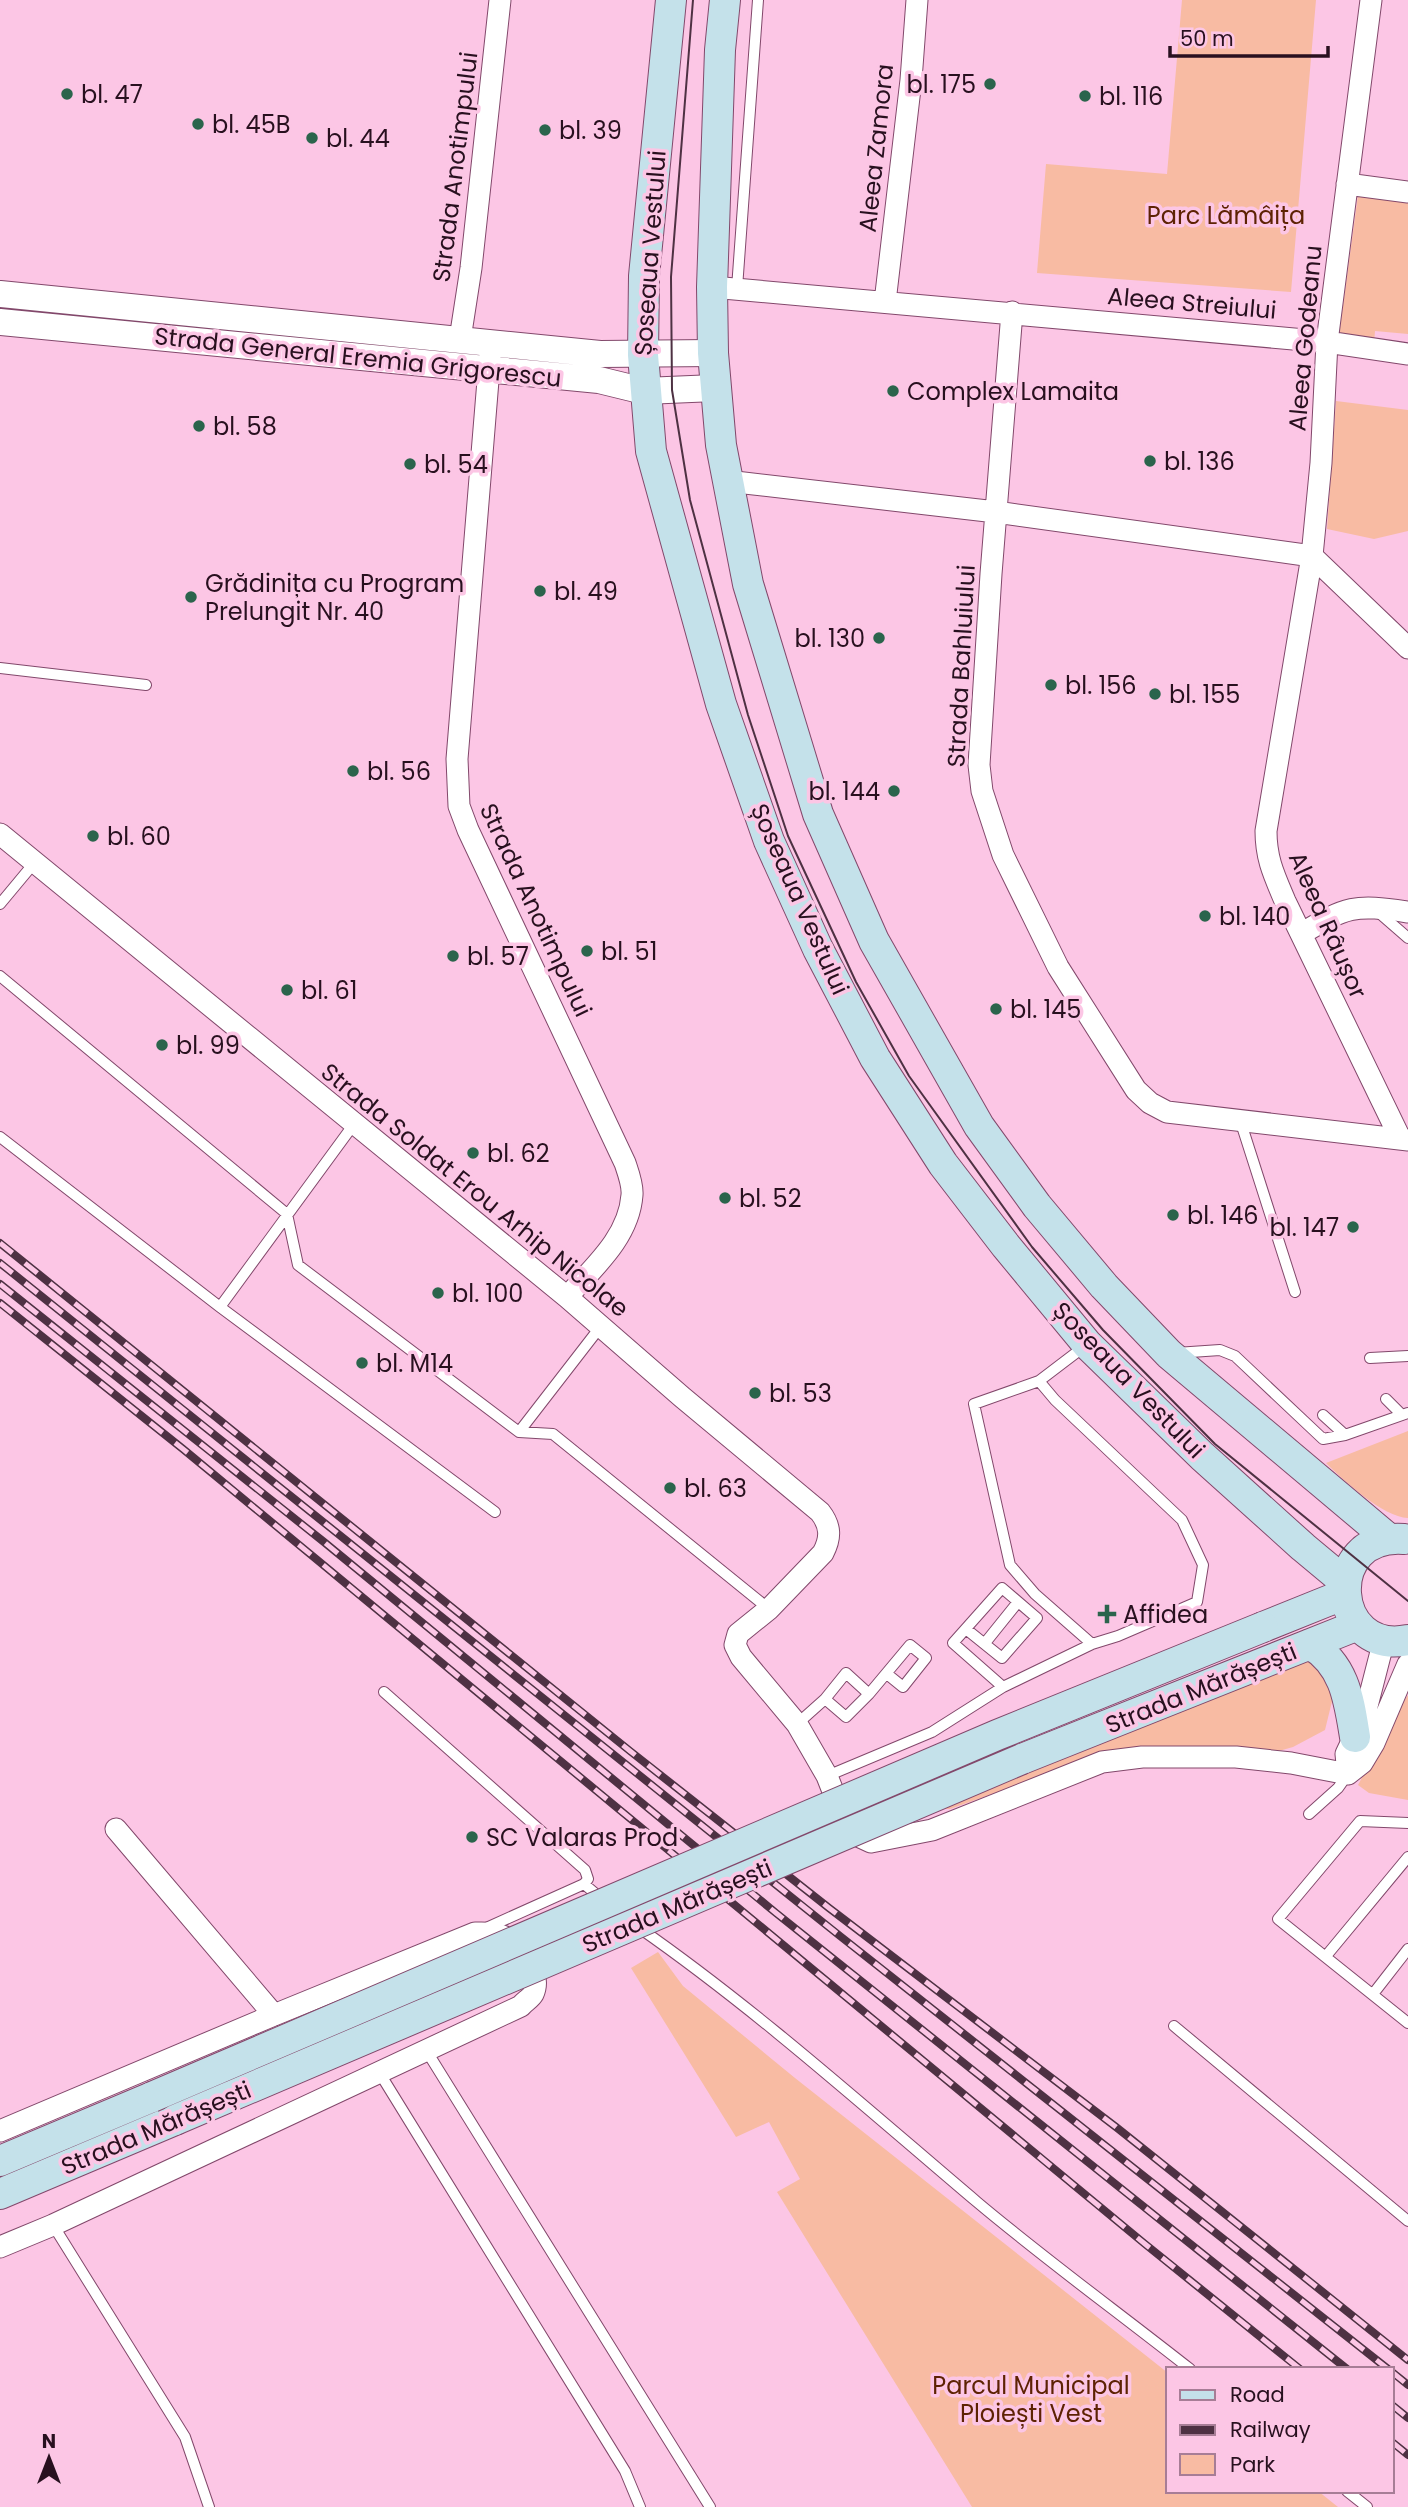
<svg xmlns="http://www.w3.org/2000/svg" width="1408" height="2507" font-family="Poppins,sans-serif">
<style>
.green{fill:#f8bba3}
.lines{fill:none;stroke-linecap:round;stroke-linejoin:round}
.service-casing{stroke:#82486b;stroke-width:12}
.minor-casing{stroke:#82486b;stroke-width:23}
.tertiary-casing{stroke:#82486b;stroke-width:28}
.secondary-casing{stroke:#82486b;stroke-width:32}
.service{stroke:#fff;stroke-width:10}
.minor{stroke:#fff;stroke-width:21}
.tertiary{stroke:#fff;stroke-width:26}
.secondary{stroke:#c4e1ea;stroke-width:30}
.tram{stroke:#4e3143;stroke-width:2}
.rail-casing{stroke:#4e3143;stroke-width:8}
.rail{stroke:#fcc6e5;stroke-width:5;stroke-dasharray:16;stroke-linecap:butt}
.secondary-bridge-casing{stroke:#82486b;stroke-width:32;stroke-linecap:butt}
.secondary-bridge{stroke:#c4e1ea;stroke-width:30}
.poi-dot{fill:#2b644c;stroke:#fcc6e5;stroke-width:2.5}
.labels{text-anchor:middle;dominant-baseline:central;stroke-width:7;stroke-linejoin:round;paint-order:stroke}
.poi-label{font-size:24px;fill:#28101f;stroke:#fcc6e5;text-anchor:start}
.street-label{font-size:24px;fill:#28101f;stroke:#fcc6e5}
.park-label{font-size:24px;fill:#5d2203;stroke:#fcc6e5}
</style>
<rect width="100%" height="100%" fill="#fcc6e5"/>
<path class="green" d="M1182,0h134l-25,292 -254,-19 9,-109 121,10z
M1358,195l50,6v133l-33,-3 -1,12 -35,-8z
M1336,401l72,9v121l-34,8 -47,-10z
M1408,1431v87c-25,-1 -65,-38 -82,-55z
M1298,1645l38,40 -11,45 -32,17 -25,7 -167,1 -151,54h-21z
M1408,1695v105l-39,-7 -11,-8 43,-80z
M658,1952l25,34 112,92 373,295v118h150l20,16h-366l-195,-315 23,-13 -31,-57 -33,15 -105,-169z"/>
<g class="lines">
<defs>
<path id="service" d="M737,288l21,-288
M0,668l146,17
M0,904l35,-42
M1377,911l31,27
M0,976l287,238 11,51 221,167
M1240,1120l55,172
M0,1137l220,170 275,205
M220,1307l134,-183
M601,1326l-82,106 34,2 216,175
M1176,1353l44,-3 15,6 88,83 22,-4 63,-22
M1370,1358l38,-2
M1039,1381l-65,23 36,161 25,29 57,50
M1386,1399l16,16
M1323,1415l22,20
M966,1629l36,29 35,-40 -35,-30 -49,55 50,44
M985,1643l33,-41
M384,1692l201,178 3,9 -4,5 -100,45
M825,1699l21,18 23,-23 41,-49 16,13 -23,29 -16,-13
M797,1724l28,-25 21,-26 23,21
M827,1776l105,-44 71,-45 89,-43 26,-8 79,-34 6,-37 -21,-45 -127,-120 -16,-19 46,-35
M1309,1814l29,-26 10,-14
M1408,1823l-48,-2 -82,98 130,104
M584,1884l19,16
M638,1927c119,83 228,181 339,275 69,58 142,111 213,167
M1326,1956l82,-99
M1373,1994l35,-45
M1174,2026l234,195
M426,2050l284,457
M379,2072l246,399 15,36
M53,2225l132,212 24,70
M1347,2491l20,16"/>
<path id="minor" d="M1371,0l-44,342 -6,121 -9,93 -46,275c0,28 8,44 19,70l115,237
M1347,184l61,8
M712,287l615,55 81,12
M885,302l26,-222 6,-80
M1012,312l-21,262 -12,191 3,26 21,64 55,112 78,123 14,13 17,9 241,28
M460,339l11,-71 29,-268
M490,356l-33,403 2,47 9,24 157,333c3,9 8,22 7,32 -3,42 -38,72 -65,102
M727,481l269,31 316,44
M1312,556l96,92
M0,834l567,463 115,100 138,115c11,14 11,26 3,41l-54,56 -31,25 -3,11 6,12 56,67 30,52 18,46 13,14 13,6 61,-12 170,-68 40,-5h94l55,6 57,11 14,-11 12,-20 34,-79
M1301,934c46,-28 53,-30 107,-22
M1348,1774l-2,-20 19,-40 19,-74
M116,1829l158,186
M0,2131l274,-116 201,-82c10,0 22,-1 32,5 16,9 35,37 26,56 -2,4 -9,8 -12,12l-468,219 -53,22"/>
<path id="tertiary" d="M0,294l600,60 113,-1
M0,322l599,58 45,11 71,-3"/>
<path id="secondary" d="M671,0l-27,276 -1,79 8,96 70,253 48,137 49,108 57,109 68,106 63,82 81,98 115,112 101,91 42,35
M725,0l-5,50 -8,237 1,66 8,92 27,139 70,230 56,127 105,185 58,80 67,80 65,68 220,185
M1404,1539c-83,-6 -73,117 4,101
M1263,1627l82,-33
M1310,1644c35,21 39,56 45,93
M1022,1759l336,-134
M0,2161l152,-64
M0,2194l175,-74"/>
</defs>
<use href="#service" class="service-casing"/>
<use href="#minor" class="minor-casing"/>
<use href="#tertiary" class="tertiary-casing"/>
<use href="#secondary" class="secondary-casing"/>
<use href="#service" class="service"/>
<use href="#minor" class="minor"/>
<use href="#tertiary" class="tertiary"/>
<use href="#secondary" class="secondary"/>
<path class="tram" d="M693,0l-22,277 1,113 18,110 58,215 40,121 68,146 53,94 123,171 71,83 112,114 193,157"/>
<defs>
<path id="rail" d="M0,1243l630,508 199,157 287,219 292,233
M0,1263l840,673 548,433
M0,1284l324,258 452,371 571,456
M0,1303l183,146 962,795 155,125
M1392,2372l16,13
M1392,2405l16,13
M1392,2442l16,13"/>
</defs>
<use href="#rail" class="rail-casing"/>
<use href="#rail" class="rail"/>
<defs>
<path id="secondary-bridge" d="M152,2097l845,-362 266,-108
M175,2120l847,-361"/>
</defs>
<use href="#secondary-bridge" class="secondary-bridge-casing"/>
<use href="#secondary-bridge" class="secondary-bridge"/>
</g>
<g class="poi-dot">
<circle cx="990" cy="84" r="7"/>
<circle cx="67" cy="94" r="7"/>
<circle cx="1085" cy="96" r="7"/>
<circle cx="198" cy="124" r="7"/>
<circle cx="545" cy="130" r="7"/>
<circle cx="312" cy="138" r="7"/>
<circle cx="893" cy="391" r="7"/>
<circle cx="199" cy="426" r="7"/>
<circle cx="1150" cy="461" r="7"/>
<circle cx="410" cy="464" r="7"/>
<circle cx="540" cy="591" r="7"/>
<circle cx="191" cy="597" r="7"/>
<circle cx="879" cy="638" r="7"/>
<circle cx="1051" cy="685" r="7"/>
<circle cx="1155" cy="694" r="7"/>
<circle cx="353" cy="771" r="7"/>
<circle cx="894" cy="791" r="7"/>
<circle cx="93" cy="836" r="7"/>
<circle cx="1205" cy="916" r="7"/>
<circle cx="587" cy="951" r="7"/>
<circle cx="453" cy="956" r="7"/>
<circle cx="287" cy="990" r="7"/>
<circle cx="996" cy="1009" r="7"/>
<circle cx="162" cy="1045" r="7"/>
<circle cx="473" cy="1153" r="7"/>
<circle cx="725" cy="1198" r="7"/>
<circle cx="1173" cy="1215" r="7"/>
<circle cx="1353" cy="1227" r="7"/>
<circle cx="438" cy="1293" r="7"/>
<circle cx="362" cy="1363" r="7"/>
<circle cx="755" cy="1393" r="7"/>
<circle cx="670" cy="1488" r="7"/>
<path d="M1103.5 1603.5h7v7h7v7h-7v7h-7v-7h-7v-7h7z"/>
<circle cx="472" cy="1837" r="7"/>
</g>
<g class="labels">
<g class="poi-label">
<text x="976" y="84" text-anchor="end">bl. 175</text>
<text x="81" y="94">bl. 47</text>
<text x="1099" y="96">bl. 116</text>
<text x="212" y="124">bl. 45B</text>
<text x="559" y="130">bl. 39</text>
<text x="326" y="138">bl. 44</text>
<text x="907" y="391">Complex Lamaita</text>
<text x="213" y="426">bl. 58</text>
<text x="1164" y="461">bl. 136</text>
<text x="424" y="464">bl. 54</text>
<text x="205" y="583">Grădinița cu Program<tspan x="205" dy="28">Prelungit Nr. 40</tspan></text>
<text x="554" y="591">bl. 49</text>
<text x="865" y="638" text-anchor="end">bl. 130</text>
<text x="1065" y="685">bl. 156</text>
<text x="1169" y="694">bl. 155</text>
<text x="367" y="771">bl. 56</text>
<text x="880" y="791" text-anchor="end">bl. 144</text>
<text x="107" y="836">bl. 60</text>
<text x="1219" y="916">bl. 140</text>
<text x="601" y="951">bl. 51</text>
<text x="467" y="956">bl. 57</text>
<text x="301" y="990">bl. 61</text>
<text x="1010" y="1009">bl. 145</text>
<text x="176" y="1045">bl. 99</text>
<text x="487" y="1153">bl. 62</text>
<text x="739" y="1198">bl. 52</text>
<text x="1187" y="1215">bl. 146</text>
<text x="1339" y="1227" text-anchor="end">bl. 147</text>
<text x="452" y="1293">bl. 100</text>
<text x="376" y="1363">bl. M14</text>
<text x="769" y="1393">bl. 53</text>
<text x="684" y="1488">bl. 63</text>
<text x="1123" y="1614">Affidea</text>
<text x="486" y="1837">SC Valaras Prod</text>
</g>
<g class="street-label">
<text transform="translate(876 148) rotate(-84)">Aleea Zamora</text>
<text transform="translate(455 167) rotate(-83)">Strada Anotimpului</text>
<text transform="translate(650 253) rotate(-86)">Șoseaua Vestului</text>
<text transform="translate(1192 303) rotate(5)">Aleea Streiului</text>
<text transform="translate(1305 338) rotate(-85)">Aleea Godeanu</text>
<text transform="translate(358 357) rotate(6)">Strada General Eremia Grigorescu</text>
<text transform="translate(961 666) rotate(-87)">Strada Bahluiului</text>
<text transform="translate(800 899) rotate(66)">Șoseaua Vestului</text>
<text transform="translate(536 910) rotate(65)">Strada Anotimpului</text>
<text transform="translate(1328 925) rotate(66)">Aleea Râușor</text>
<text transform="translate(475 1190) rotate(39)">Strada Soldat Erou Arhip Nicolae</text>
<text transform="translate(1129 1380) rotate(46)">Șoseaua Vestului</text>
<text transform="translate(1201 1688) rotate(-22)">Strada Mărășești</text>
<text transform="translate(677 1906) rotate(-23)">Strada Mărășești</text>
<text transform="translate(156 2128) rotate(-23)">Strada Mărășești</text>
</g>
<g class="park-label">
<text x="1226" y="215">Parc Lămâița</text>
<text x="1031" y="2385">Parcul Municipal<tspan x="1031" dy="28">Ploiești Vest</tspan></text>
</g>
</g>
<rect x="1166" y="2367" width="228" height="126" fill="#fcc6e5" stroke="#a77d96" stroke-width="2"/>
<rect x="1180" y="2390" width="35" height="10" fill="#c4e1ea" stroke="#a77d96" stroke-width="2"/>
<text x="1230" y="2402" font-size="21" fill="#28101f">Road</text>
<rect x="1180" y="2425" width="35" height="10" fill="#4e3143" stroke="#a77d96" stroke-width="2"/>
<text x="1230" y="2437" font-size="21" fill="#28101f">Railway</text>
<rect x="1180" y="2454" width="35" height="21" fill="#f8bba3" stroke="#a77d96" stroke-width="2"/>
<text x="1230" y="2472" font-size="21" fill="#28101f">Park</text>
<g transform="translate(49 2458)" stroke="#fcc6e5" stroke-width="5" paint-order="stroke">
<path d="M0-5L12 26L0 18L-12 26Z" fill="#28101f"/>
<text y="-10" font-size="19" font-weight="bold" text-anchor="middle" fill="#28101f">N</text>
</g>
<path d="M1170 46v10h158v-10" fill="none" stroke="#28101f" stroke-width="3.5"/>
<text x="1180" y="46" font-size="21" fill="#28101f" stroke="#fcc6e5" stroke-width="5" paint-order="stroke">50 m</text>
</svg>
